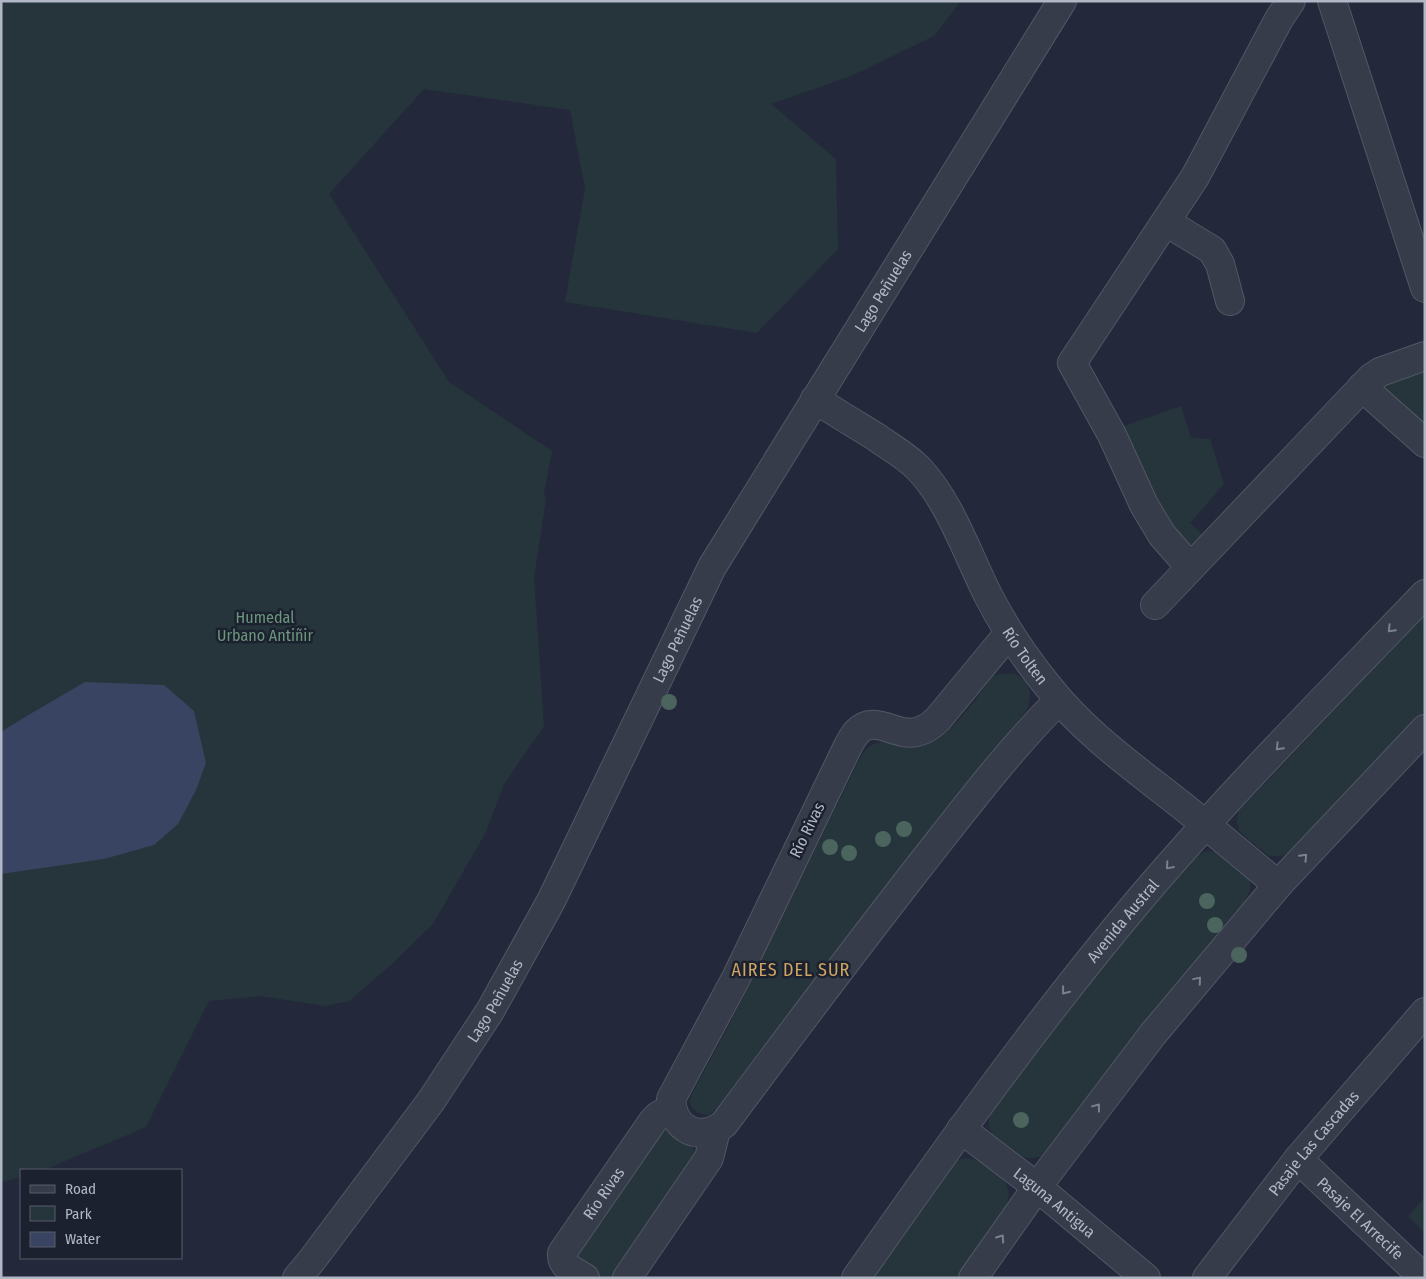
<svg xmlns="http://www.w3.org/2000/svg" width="1426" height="1279" font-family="'Fira Sans Condensed',sans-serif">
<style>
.green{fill:#25353b}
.water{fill:#394463}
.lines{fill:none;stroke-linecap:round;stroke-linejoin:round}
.minor-casing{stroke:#525765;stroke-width:30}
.minor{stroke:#373c4b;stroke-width:28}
.tree{fill:#4b655e}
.oneway{stroke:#7b808f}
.labels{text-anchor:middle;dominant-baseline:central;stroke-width:5;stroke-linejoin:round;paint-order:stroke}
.street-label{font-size:16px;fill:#b2b7c6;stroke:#1c212f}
.park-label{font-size:16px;fill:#6b967c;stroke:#1c212f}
.neighbourhood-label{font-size:18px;letter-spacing:1px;fill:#cfa565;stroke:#1c212f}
</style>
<rect width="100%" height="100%" fill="#23293a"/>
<path class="green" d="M1,1h960l-27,35 -83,40 -80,28 65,55 2,90 -81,84 -192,-31 20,-114 -15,-78 -146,-21 -95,105 120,188 103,69 -8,42 2,7 -12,77 10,149 -40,58 -18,48 -53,92 -41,40 -43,37 -24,5 -65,-10 -51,5 -63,126 -102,43h-23v7l-20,5z
M1425,363v68l-43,-40v-11z
M1181,406l10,32 19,1 14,45 -34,39 15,14 -10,10 -7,-1 -12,-11 -27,-43 -28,-65z
M1425,614v96l-136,143 -9,3h-11l-11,-9 -19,-16 -2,-9 1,-10z
M1014,673c17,11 19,18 13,37 -107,129 -209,262 -309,397l-9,8c-11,-1 -15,-3 -20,-13l3,-8 39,-73 131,-267c3,-3 5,-6 8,-8 18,-12 43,5 64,-6 24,-12 43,-44 60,-65z
M1215,851c12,6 34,18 35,33 1,7 -3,13 -6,19l-99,118 -100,134c-6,2 -13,4 -19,3 -16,-4 -39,-20 -37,-38 0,-4 3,-8 4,-11l98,-130 103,-122 10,-5z
M667,1130l26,18 3,7 -81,123h-18l-17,-10 -7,-16 85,-120z
M965,1158c23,2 53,23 41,49l-50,71h-82l76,-112 5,-5z
M1425,1197v36l-17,-17z"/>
<path class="water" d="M85,682l79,3 30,26 12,52 -10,27 -18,34 -24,21 -50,14 -103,15v-142l24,-15z"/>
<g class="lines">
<defs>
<g id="minor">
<path d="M1332,1l93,287"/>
<path d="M1166,222l46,28 8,14 10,37"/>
<path d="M1362,387l63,56"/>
<path id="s1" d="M815,399c20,13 40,25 61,38 14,10 30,19 42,31 32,33 50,88 71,129 16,31 36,61 58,88 38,49 89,84 138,123 31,25 62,51 93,77"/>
<path d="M1190,567l-28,-32 -18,-30 -32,-70 -40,-72 123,-186 84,-158 12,-18"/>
<path d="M1155,605l216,-227 9,-6 45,-16"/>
<path d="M1009,633l-71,86c-9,9 -21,16 -35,13 -16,-3 -33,-15 -47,1 -3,4 -6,9 -8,13l-112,232 -65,121c2,30 27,44 53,25 64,-86 128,-171 194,-256 45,-57 89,-116 141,-168"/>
<path id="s2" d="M961,1129l76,58 109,91"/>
<path id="s3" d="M1298,1159l126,119"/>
<path id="s4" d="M297,1278l15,-18 119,-159 59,-90 61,-110 161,-334 350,-566"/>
<path id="s5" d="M585,1278c-11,-7 -24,-11 -23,-25l91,-132 5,-5 13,-8"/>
<path d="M627,1278l82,-120 7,-28"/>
<path id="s6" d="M856,1278c91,-130 183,-259 285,-380 90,-106 188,-204 284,-304"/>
<path d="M973,1278l64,-91 116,-153 125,-149 147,-156"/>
<path id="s7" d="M1207,1278l91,-119 127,-147"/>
</g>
</defs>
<use href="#minor" class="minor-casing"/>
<use href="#minor" class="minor"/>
</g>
<g class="tree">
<circle cx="669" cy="702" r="8"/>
<circle cx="904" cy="829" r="8"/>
<circle cx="883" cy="839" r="8"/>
<circle cx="830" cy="847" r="8"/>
<circle cx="849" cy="853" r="8"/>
<circle cx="1207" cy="901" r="8"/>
<circle cx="1215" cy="925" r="8"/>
<circle cx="1239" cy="955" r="8"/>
<circle cx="1021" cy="1120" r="8"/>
</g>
<defs><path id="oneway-chevron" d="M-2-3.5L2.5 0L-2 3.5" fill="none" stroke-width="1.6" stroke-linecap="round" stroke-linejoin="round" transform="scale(1.25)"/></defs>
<g class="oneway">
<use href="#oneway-chevron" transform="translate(1391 629) rotate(134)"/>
<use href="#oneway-chevron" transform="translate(1279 747) rotate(134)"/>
<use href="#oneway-chevron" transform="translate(1304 857) rotate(-47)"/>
<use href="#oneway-chevron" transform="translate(1169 866) rotate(131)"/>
<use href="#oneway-chevron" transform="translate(1198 980) rotate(-50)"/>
<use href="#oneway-chevron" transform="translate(1065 991) rotate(128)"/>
<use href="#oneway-chevron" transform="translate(1097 1107) rotate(-53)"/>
<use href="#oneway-chevron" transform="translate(1001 1238) rotate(-55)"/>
</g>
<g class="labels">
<g class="street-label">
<text stroke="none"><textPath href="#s4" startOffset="1151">Lago Peñuelas</textPath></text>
<text stroke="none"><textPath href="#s4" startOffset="746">Lago Peñuelas</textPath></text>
<text stroke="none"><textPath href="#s1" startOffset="341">Río Tolten</textPath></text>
<text transform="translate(807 830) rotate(-64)">Río Rivas</text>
<text stroke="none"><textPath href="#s6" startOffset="446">Avenida Austral</textPath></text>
<text stroke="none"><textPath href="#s4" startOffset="341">Lago Peñuelas</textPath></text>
<text stroke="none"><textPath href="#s7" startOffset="172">Pasaje Las Cascadas</textPath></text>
<text stroke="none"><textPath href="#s5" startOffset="109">Río Rivas</textPath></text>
<text stroke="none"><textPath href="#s2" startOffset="119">Laguna Antigua</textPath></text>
<text stroke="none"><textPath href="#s3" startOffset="86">Pasaje El Arrecife</textPath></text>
</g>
<g class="park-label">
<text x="265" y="617">Humedal<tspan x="265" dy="18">Urbano Antiñir</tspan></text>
</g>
<g class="neighbourhood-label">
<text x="791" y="970">AIRES DEL SUR</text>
</g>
</g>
<rect width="1426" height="1279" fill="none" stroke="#b2b7c6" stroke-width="5"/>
<rect x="20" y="1169" width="162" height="90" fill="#1c212f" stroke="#585d6b"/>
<rect x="30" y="1185" width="25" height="8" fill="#373c4b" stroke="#585d6b"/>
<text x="65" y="1194" font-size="15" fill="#b2b7c6">Road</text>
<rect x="30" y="1206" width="25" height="15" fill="#25353b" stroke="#585d6b"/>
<text x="65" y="1219" font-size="15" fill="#b2b7c6">Park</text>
<rect x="30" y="1232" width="25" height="15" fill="#394463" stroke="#585d6b"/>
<text x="65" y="1244" font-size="15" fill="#b2b7c6">Water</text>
</svg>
